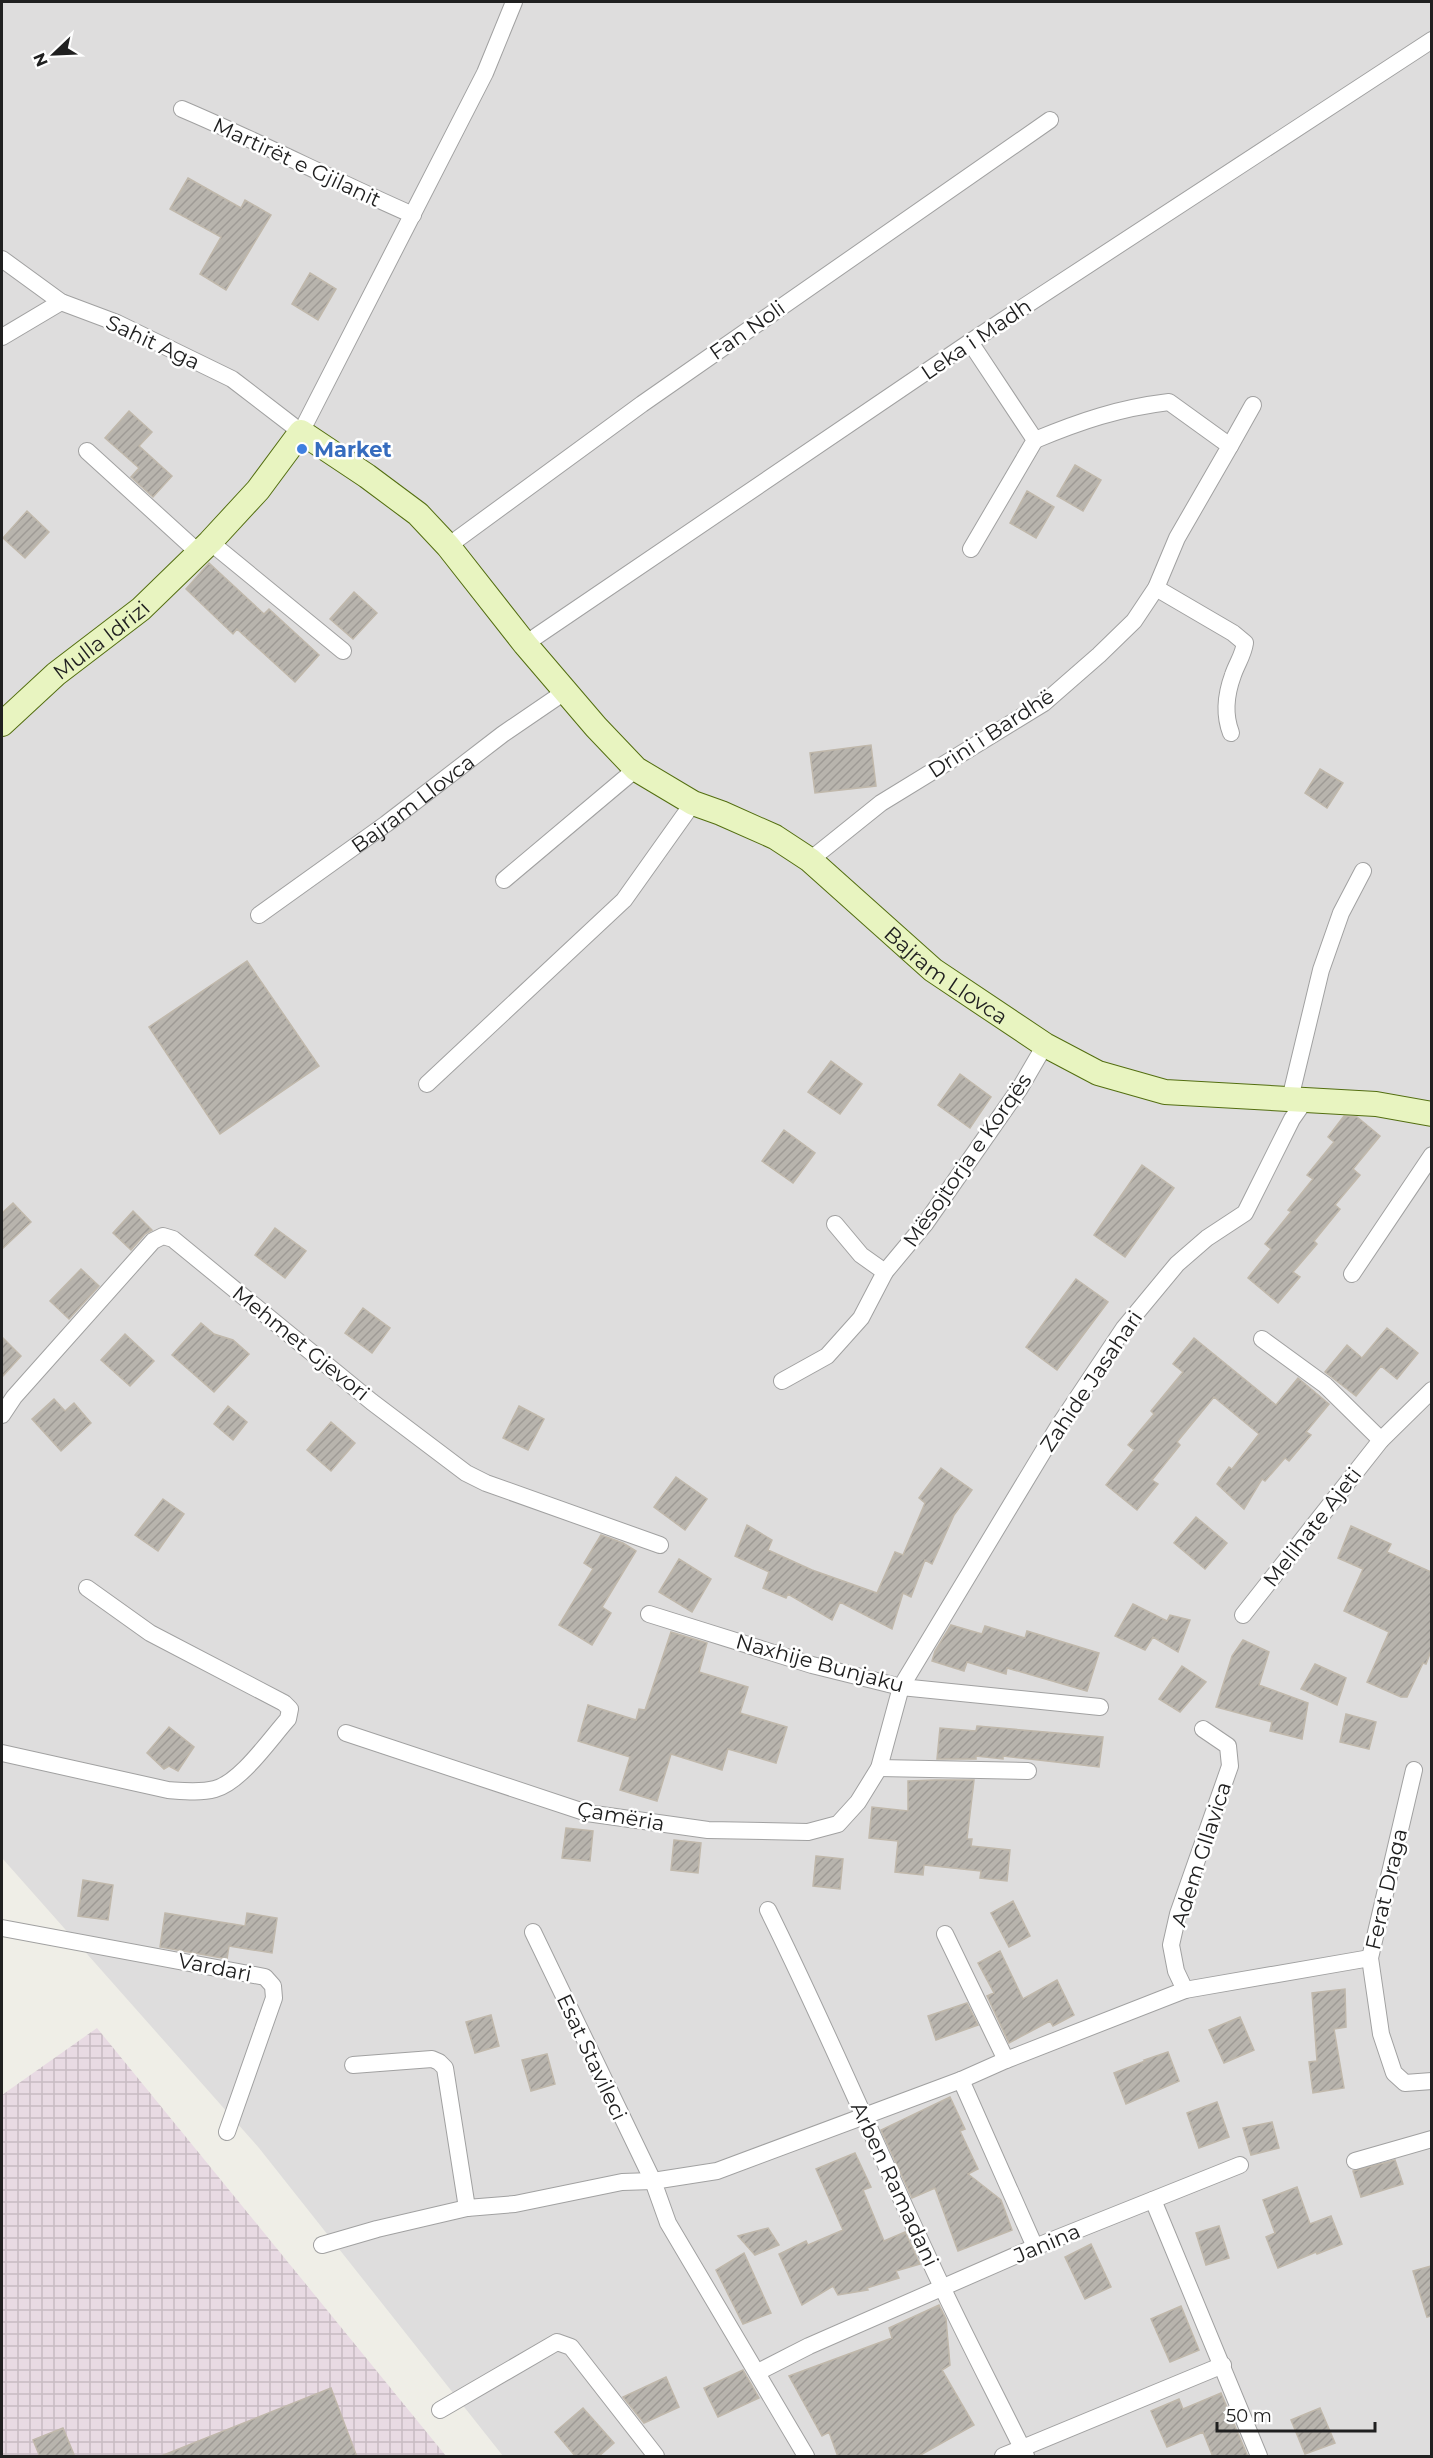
<svg xmlns="http://www.w3.org/2000/svg" width="1433" height="2458" font-family="Montserrat,sans-serif">
<style>
.residential{fill:#dedddd}
.industrial{fill:url(#industrial-grid)}
.building{fill:url(#building-hatch);stroke:#c0b8ab;stroke-width:1.5}
.lines{fill:none;stroke-linecap:round;stroke-linejoin:round}
.street-casing{stroke:#a1a1a1;stroke-width:18}
.secondary-casing{stroke:#536e10;stroke-width:26}
.street{stroke:#fff;stroke-width:16}
.secondary{stroke:#e8f4c0;stroke-width:24}
.shop-dot{fill:#3f7fe0;stroke:#fff;stroke-width:2}
.labels{text-anchor:middle;dominant-baseline:central;stroke-width:5;stroke-linejoin:round;paint-order:stroke}
.street-label{font-size:21px;fill:#202020;stroke:#fff}
.shop-label{font-size:21px;font-weight:bold;fill:#366cbe;stroke:#fff;text-anchor:start}
</style>
<defs>
<pattern id="industrial-grid" width="8" height="8" patternUnits="userSpaceOnUse" patternTransform="scale(1.5)"><rect width="8" height="8" fill="#e8dae3"/><path d="M0 4h8M4 0v8" fill="none" stroke="#c7bbc2"/></pattern>
<pattern id="building-hatch" width="6" height="6" patternUnits="userSpaceOnUse" patternTransform="scale(1.5)"><rect width="6" height="6" fill="#b8b4ad"/><path d="M-1 1l2-2M0 6l6-6M5 7l2-2" fill="none" stroke="#9e9a95"/></pattern>
</defs>
<rect width="100%" height="100%" fill="#efeee7"/>
<path class="residential" d="M2,2h1429v2454h-928l-244,-308 -257,-290z"/>
<path class="industrial" d="M97,2028l349,428h-444v-361z"/>
<path class="building" d="M188,178l53,30 4,-8 26,15 -45,75 -26,-16 21,-37 -51,-28z
M310,273l26,16 -18,31 -26,-16z
M129,411l23,21 -13,14 33,30 -19,21 -22,-20 8,-9 -34,-30z
M1075,465l26,15 -18,31 -26,-15z
M1027,491l27,16 -18,31 -26,-15z
M27,511l22,21 -24,26 -22,-20z
M209,563l55,51 5,-5 50,46 -24,27 -58,-53 -4,5 -47,-45z
M354,592l23,21 -24,26 -23,-20z
M871,745l5,41 -61,7 -5,-40z
M1320,769l23,14 -16,25 -22,-15z
M247,961l72,105 -99,68 -71,-107z
M831,1061l31,23 -22,30 -32,-22z
M960,1074l31,23 -21,31 -32,-23z
M1344,1116l13,1 23,19 -27,33 7,6 -25,30 5,4 -26,32 3,3 -24,28 7,5 -22,26 -30,-25 23,-29 -6,-5 26,-32 -3,-2 25,-31 -6,-4 27,-33 -6,-5z
M784,1130l31,23 -22,30 -31,-22z
M1142,1165l32,23 -49,69 -31,-22z
M13,1203l18,19 -29,27v-36z
M133,1211l19,19 -7,4 -14,16 -18,-17z
M275,1228l31,23 -21,27 -30,-23z
M81,1269l18,17 -30,33 -19,-18z
M1076,1279l32,23 -51,68 -31,-23z
M363,1308l27,20 -18,25 -27,-20z
M201,1323l13,11 19,6 16,14 -35,38 -42,-37z
M1387,1328l31,25 -21,26 -16,-13 -25,30 -31,-24 22,-27 15,13z
M125,1334l29,27 -24,25 -29,-26z
M2,1337l19,19 -19,21z
M1194,1338l82,67 22,-27 31,26 -23,28 5,3 -22,26 -4,-3 -20,23 -3,-2 -18,30 -27,-25 12,-17 3,2 27,-35 -45,-37 -37,45 3,3 -28,35 6,4 -21,26 -31,-25 28,-35 -6,-5 26,-31 -3,-3 32,-39 -10,-8z
M54,1399l11,12 9,-8 17,20 -30,28 -29,-32z
M228,1406l19,16 -14,18 -19,-16z
M519,1406l25,13 -16,31 -25,-12z
M331,1422l24,21 -24,28 -24,-21z
M941,1468l31,22 -18,25 -22,49 -7,-4 -14,37 -8,-4 -11,36 -52,-27 -8,18 -44,-26 -2,4 -23,-10 6,-16 -34,-16 12,-31 25,15 -4,10 44,20 65,23 18,-41 8,3 22,-52 -6,-5z
M676,1477l31,22 -22,31 -31,-23z
M163,1499l21,15 -26,37 -23,-16z
M1196,1517l31,26 -22,26 -31,-26z
M1351,1526l40,18 -4,8 44,20v79l-5,13 -3,-1 -16,34h-6l-34,-15 22,-50 -45,-21 19,-42 -25,-11z
M601,1535l22,8 13,8 -34,56 9,6 -19,32 -33,-20 34,-56 -9,-6z
M679,1559l32,20 -19,33 -33,-20z
M1133,1604l34,17 3,-6 20,5 -12,32 -25,-15 -8,13 -30,-14z
M951,1625l31,9 3,-8 40,12 2,-7 72,22 -12,38 -80,-23 -1,6 -39,-12 -3,9 -32,-10 3,-10z
M671,1632l36,11 -8,29 49,15 -8,26 47,14 -11,36 -48,-14 -6,21 -51,-16 -14,47 -37,-11 10,-33 -52,-16 10,-36 48,15 3,-11 6,1z
M1243,1640l26,12 -10,33 49,18 -6,36 -32,-8 2,-9 -56,-15 16,-51z
M1315,1664l31,14 -9,27 -36,-16z
M1182,1666l24,16 -26,30 -21,-13z
M1346,1714l30,8 -7,27 -29,-7z
M977,1726l126,11 -4,30 -96,-11v3l-27,-3v3h-39l3,-31 36,3z
M169,1727l25,20 -16,24 -9,-5 -5,3 -17,-16z
M935,1780h39l-7,59h5l-1,7 39,4 -3,31 -27,-3 1,-7 -57,-6 -1,10 -28,-3 3,-31 -29,-3 3,-31 36,4v-30z
M566,1828l27,3 -3,30 -28,-3z
M674,1840l27,3 -3,30 -27,-3z
M816,1856l27,3 -3,30 -27,-3z
M83,1880l30,5 -5,35 -30,-4z
M1013,1901l17,35 -21,11 -18,-34z
M165,1913l80,13 2,-13 30,5 -5,35 -43,-7 -2,13 -67,-12z
M1000,1951l23,48 34,-19 17,35 -21,11 -3,-5 -41,22 -22,-47 7,-3 -16,-30z
M1345,1989l1,38 -12,2 10,59 -31,5 -4,-31 8,-1 -5,-68z
M967,2003l11,22 -42,15 -8,-24z
M491,2015l8,31 -24,7 -9,-31z
M1240,2017l14,33 -30,13 -15,-33z
M1168,2052l11,29 -53,23 -12,-31 31,-12 -1,-1z
M547,2054l8,30 -24,7 -9,-31z
M950,2097l15,32 -5,2 18,38 -10,5 33,26 11,30 -54,21 -23,-63 -23,10 -31,-68z
M1217,2102l12,35 -30,11 -12,-35z
M1272,2122l7,26 -28,7 -8,-27z
M855,2153l16,34 -8,3 21,51 21,-9 15,32 -24,7 3,7 -32,10 1,2 -30,5 -5,-9 -31,19 -23,-51 27,-13 2,4 35,-15 -27,-61z
M1395,2160l8,24 -42,13 -8,-26z
M1297,2187l13,37 21,-8 11,28 -25,10 -1,-2 -38,16 -12,-31 9,-4 -12,-33z
M1219,2226l10,32 -23,7 -10,-32z
M768,2228l11,17 -24,10 -17,-19z
M1091,2244l20,43 -26,12 -20,-42z
M744,2253l27,60 -28,11 -27,-54z
M1431,2266v50l-4,1 -14,-46z
M939,2305l7,14 4,46 -8,5 32,55 -57,32h-79l-9,-25 -7,4 -33,-60 103,-38 -3,-10z
M1181,2306l18,44 -29,12 -19,-43z
M743,2370l16,28 -41,19 -14,-29z
M666,2377l13,30 -35,16 -21,-26z
M331,2388l26,69h-196v-1z
M1221,2393l27,64h-35l-10,-25 -36,15 -16,-36 28,-12 4,10z
M583,2408l31,35 -16,14h-22l-21,-25z
M1320,2408l15,35 -30,11 -14,-34z
M63,2428l12,29h-35l-7,-17z"/>
<g class="lines">
<defs>
<g id="street">
<path d="M182,109c78,33 153,72 231,106"/>
<path d="M2,259l59,43 56,21 115,56 69,53 184,-359 29,-71"/>
<path d="M2,337l59,-35"/>
<path d="M970,342l65,98 -64,109"/>
<path d="M1230,446l23,-41"/>
<path d="M87,451l112,102"/>
<path d="M210,542l133,109"/>
<path d="M448,546l194,-142 408,-284"/>
<path d="M1156,588l77,45 12,10c-2,13 -8,20 -12,32 -7,19 -9,40 -2,58"/>
<path d="M525,644l445,-302 462,-302"/>
<path d="M810,860l71,-57 163,-100 55,-48 35,-34 22,-33 21,-50 53,-92 -61,-44c-50,6 -88,19 -134,38"/>
<path d="M504,880l132,-111"/>
<path id="s1" d="M259,915l127,-91 117,-90 63,-43"/>
<path d="M427,1084l197,-184 69,-97"/>
<path d="M1290,1099l31,-129 20,-57 22,-42"/>
<path d="M835,1224l26,31 24,17"/>
<path d="M1352,1274l80,-119"/>
<path d="M1262,1339l63,46 56,55"/>
<path d="M782,1381l45,-25 34,-38 24,-46 40,-48 95,-136 25,-43"/>
<path d="M2,1415l12,-18 139,-156 10,-5 10,3 199,163 94,71 20,10 174,62"/>
<path d="M649,1614l163,51 89,22 199,20"/>
<path d="M1243,1615l138,-175 51,-50"/>
<path d="M346,1733l241,80 121,17 100,2 30,-8 20,-22 21,-34 22,-81 157,-260 66,-99 53,-64 30,-26 38,-25 47,-94 14,-20"/>
<path d="M2,1753l166,37c15,1 32,3 47,-1 26,-7 55,-50 73,-70l2,-10 -6,-6 -134,-70 -63,-45"/>
<path d="M879,1768l149,3"/>
<path d="M1414,1770l-44,188 11,76 13,39 11,10 27,-2"/>
<path d="M768,1910c62,125 115,253 175,379 27,57 56,112 83,167"/>
<path d="M2,1928l263,49 8,9 1,12 -47,134"/>
<path d="M533,1932l120,249 15,42 138,233"/>
<path d="M945,1934l61,126"/>
<path d="M1185,1990l-9,-19 -5,-26 7,-31 52,-148 -2,-20 -25,-17"/>
<path d="M353,2065l79,-6 7,3 6,6 22,140"/>
<path d="M961,2080l74,167"/>
<path d="M1355,2161l77,-22"/>
<path d="M1153,2200l106,256"/>
<path d="M322,2245l55,-16 90,-21 48,-4 107,-22 31,-1 64,-10 244,-91 45,-20 179,-70 185,-32"/>
<path d="M758,2372l51,-26 226,-99 205,-82"/>
<path d="M440,2410l117,-68 14,5 85,109"/>
<path d="M1003,2456l220,-91"/>
</g>
<g id="secondary">
<path id="s2" d="M2,724l54,-50 85,-65 69,-67 48,-52 43,-58 66,44 51,38 30,32 77,98 71,83 40,42 57,34 28,10 54,24 35,23 123,110 112,75 53,28 67,19 211,12 56,10"/>
</g>
</defs>
<use href="#street" class="street-casing"/>
<use href="#secondary" class="secondary-casing"/>
<use href="#street" class="street"/>
<use href="#secondary" class="secondary"/>
</g>
<circle class="shop-dot" cx="302" cy="449" r="6"/>
<g class="labels">
<g class="street-label">
<text transform="translate(297 162) rotate(25)">Martirët e Gjilanit</text>
<text transform="translate(747 330) rotate(-35)">Fan Noli</text>
<text transform="translate(976 339) rotate(-34)">Leka i Madh</text>
<text transform="translate(153 342) rotate(25)">Sahit Aga</text>
<text stroke="none"><textPath href="#s2" startOffset="130">Mulla Idrizi</textPath></text>
<text transform="translate(991 733) rotate(-33)">Drini i Bardhë</text>
<text stroke="none"><textPath href="#s1" startOffset="190">Bajram Llovca</textPath></text>
<text stroke="none"><textPath href="#s2" startOffset="1274">Bajram Llovca</textPath></text>
<text transform="translate(967 1160) rotate(-55)">Mësojtorja e Korqës</text>
<text transform="translate(301 1343) rotate(39)">Mehmet Gjevori</text>
<text transform="translate(1091 1381) rotate(-56)">Zahide Jasahari</text>
<text transform="translate(1312 1527) rotate(-52)">Melihate Ajeti</text>
<text transform="translate(820 1663) rotate(15)">Naxhije Bunjaku</text>
<text transform="translate(621 1816) rotate(10)">Çamëria</text>
<text transform="translate(1201 1854) rotate(-72)">Adem Gllavica</text>
<text transform="translate(1386 1889) rotate(-77)">Ferat Draga</text>
<text transform="translate(215 1967) rotate(11)">Vardari</text>
<text transform="translate(592 2057) rotate(65)">Esat Stavileci</text>
<text transform="translate(895 2184) rotate(65)">Arben Ramadani</text>
<text transform="translate(1047 2243) rotate(-23)">Janina</text>
</g>
<g class="shop-label">
<text x="314" y="449">Market</text>
</g>
</g>
<rect width="1433" height="2458" fill="none" stroke="#202020" stroke-width="6"/>
<g transform="translate(54 54) rotate(247)" stroke="#ffffff" stroke-width="4.5" paint-order="stroke">
<path d="M0-4.5L10 22L0 15L-10 22Z" fill="#202020"/>
<text y="-9" font-size="16" font-weight="bold" text-anchor="middle" fill="#202020">N</text>
</g>
<path d="M1217 2422v9h158v-9" fill="none" stroke="#202020" stroke-width="3"/>
<text x="1226" y="2422" font-size="18" fill="#202020" stroke="#ffffff" stroke-width="4.5" paint-order="stroke">50 m</text>
</svg>
